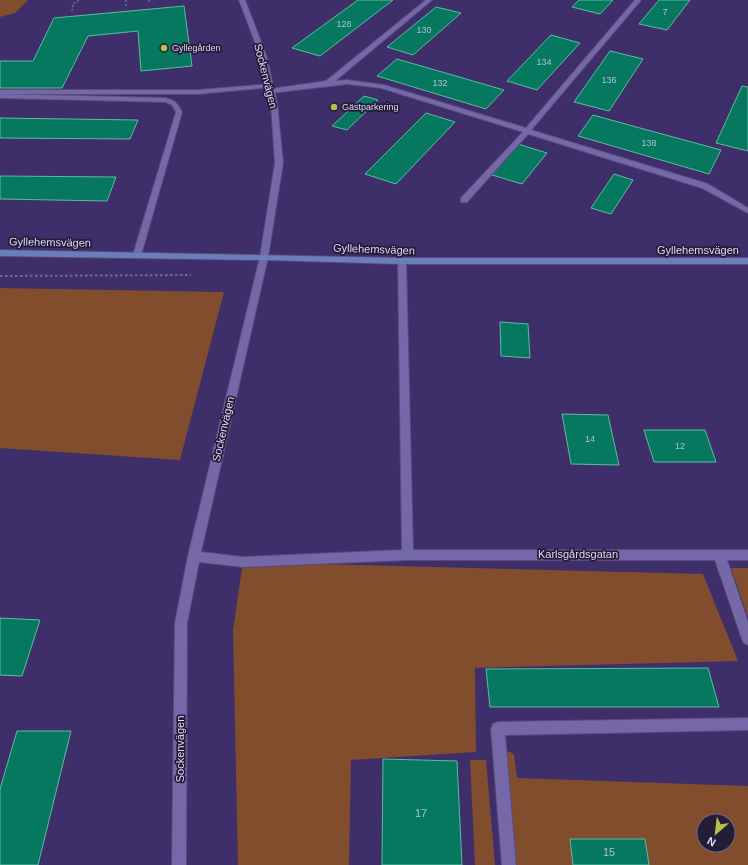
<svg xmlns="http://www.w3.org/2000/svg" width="748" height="865" font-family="Helvetica,sans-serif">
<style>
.green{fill:#814d2c;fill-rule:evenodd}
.building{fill:#067860;stroke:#5cbca0}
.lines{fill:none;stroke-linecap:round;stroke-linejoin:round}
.lane-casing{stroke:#5a4a7e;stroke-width:2}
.street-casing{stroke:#5a4a7e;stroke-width:2}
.secondary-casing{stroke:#5a4a7e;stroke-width:2}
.path-far1{stroke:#74689c;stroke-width:1.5;stroke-dasharray:2 2;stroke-linecap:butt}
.path{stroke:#74689c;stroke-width:2;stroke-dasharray:2.5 2.5;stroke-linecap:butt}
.lane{fill:#7568a9;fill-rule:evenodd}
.street{fill:#7568a9;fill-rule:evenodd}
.secondary{fill:#697eba;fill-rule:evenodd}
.poi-dot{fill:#b9c046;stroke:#231d38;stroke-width:1.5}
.labels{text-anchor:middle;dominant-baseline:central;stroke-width:3.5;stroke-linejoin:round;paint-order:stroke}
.number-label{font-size:9px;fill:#a8c1d6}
.far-poi-label{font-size:9px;fill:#ded9fd;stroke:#231d38;text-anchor:start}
.street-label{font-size:11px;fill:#ded9fd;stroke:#231d38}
.near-number-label{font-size:11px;fill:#a8c1d6}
</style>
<rect width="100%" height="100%" fill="#3e2e6a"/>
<path class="green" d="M0,0h28l-13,13 -15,4z
M0,288l224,4 -44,168 -180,-12z
M243,562l460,12 35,87 -263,7 1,84 -125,8 -2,105h-111l-5,-235z
M731,568h17v49z
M505,750l9,4 3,24 231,8v79h-232zM704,821h24v24h-24z
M470,760h16l9,105h-20z"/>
<path class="building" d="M358,0h35l-73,56 -28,-8z
M579,0h34l-13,14 -28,-7z
M659,0h31l-23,30 -28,-6z
M184,6l8,60 -51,5 -3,-40 -50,5 -26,52h-62v-27h33l21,-43z
M436,7l25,6 -48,42 -26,-8z
M551,35l29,8 -43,47 -30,-9z
M610,51l33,8 -34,52 -35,-9z
M397,59l107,31 -18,19 -109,-33z
M742,86l6,1v64l-32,-8z
M364,96l14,4 -31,30 -15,-4z
M426,113l29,9 -59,62 -31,-10z
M593,115l47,13 81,22 -12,24 -131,-38z
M0,118l138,2 -8,19 -130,-1z
M518,144l29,9 -25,31 -30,-9z
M614,174l19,6 -22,34 -20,-6z
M0,176l116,1 -9,24 -107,-2z
M500,322l28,2 2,34 -29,-2z
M562,414l46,1 11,50 -48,-1z
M644,430h61l11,32h-62z
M0,618l40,2 -18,56 -22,-1z
M708,668l11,39h-229l-4,-38z
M17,731h54l-33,134h-38v-76z
M383,759l74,2 5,104h-80z
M570,839h75l4,26h-76z"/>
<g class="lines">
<defs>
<path id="lane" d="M426,0h6l-97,81 12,-1 37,5 142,43 109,-128h6l-110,130 177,54 40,24v5l-46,-25 -174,-54 -61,68h-6v-4l62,-66 -142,-44 -34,-4 -76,9 -3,-2 3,-2 55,-8z
M270,84l2,1v2l-74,7h-198v-4h198z
M164,99c10,-1 14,5 18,13l-41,143 -4,3 -4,-3 43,-143 -4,-7 -8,-4z
M748,718v12l-243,5 11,130h-14l-11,-136 2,-5 5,-2z"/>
<path id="street" d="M239,0h6l21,55 11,48 6,60 -15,94 -67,295 42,5 159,-7 -4,-289 4,-3 4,3 7,289h335v10h-21l21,62v23l-4,-2 -2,-4 -27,-79h-307l-165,7 -44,-5 -12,61 -1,242h-14l3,-242 13,-67 72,-299 15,-94 -4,-60 -11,-48z
M0,94l166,4 3,2 -3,2 -166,-4z"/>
<path id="secondary" d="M0,250l402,8h346v6h-346l-138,-4 -264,-4z"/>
</defs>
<use href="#lane" class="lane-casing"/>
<use href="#street" class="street-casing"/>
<use href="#secondary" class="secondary-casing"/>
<path class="path-far1" d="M126,0v6
M149,0v3
M72,11l1,-7 6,-4"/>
<path class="path" d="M0,276l191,-1"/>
<use href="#lane" class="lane"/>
<use href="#street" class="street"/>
<use href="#secondary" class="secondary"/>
</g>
<g class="poi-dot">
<circle cx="164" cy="48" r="4"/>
<circle cx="334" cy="107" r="4"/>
</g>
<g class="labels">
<g class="number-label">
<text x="665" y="12">7</text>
<text x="344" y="24">128</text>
<text x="424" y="30">130</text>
<text x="544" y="62">134</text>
<text x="609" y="80">136</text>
<text x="440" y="83">132</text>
<text x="649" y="143">138</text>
<text x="590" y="439">14</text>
<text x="680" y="446">12</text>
</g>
<g class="far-poi-label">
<text x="172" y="48">Gyllegården</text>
<text x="342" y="107">Gästparkering</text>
</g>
<g class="street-label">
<text transform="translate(266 76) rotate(76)">Sockenvägen</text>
<text transform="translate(50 242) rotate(1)">Gyllehemsvägen</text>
<text transform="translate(374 249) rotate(2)">Gyllehemsvägen</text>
<text x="698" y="250">Gyllehemsvägen</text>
<text transform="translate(223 429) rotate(-77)">Sockenvägen</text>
<text x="578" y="554">Karlsgårdsgatan</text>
<text transform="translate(180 749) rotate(-90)">Sockenvägen</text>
</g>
<g class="near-number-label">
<text x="421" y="813">17</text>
<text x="609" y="852">15</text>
</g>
</g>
<g transform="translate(716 833) rotate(208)"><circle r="19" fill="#231d38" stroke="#6e6887"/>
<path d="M0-3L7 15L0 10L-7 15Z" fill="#b9c046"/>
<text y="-6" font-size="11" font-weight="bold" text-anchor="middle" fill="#ded9fd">N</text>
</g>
</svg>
